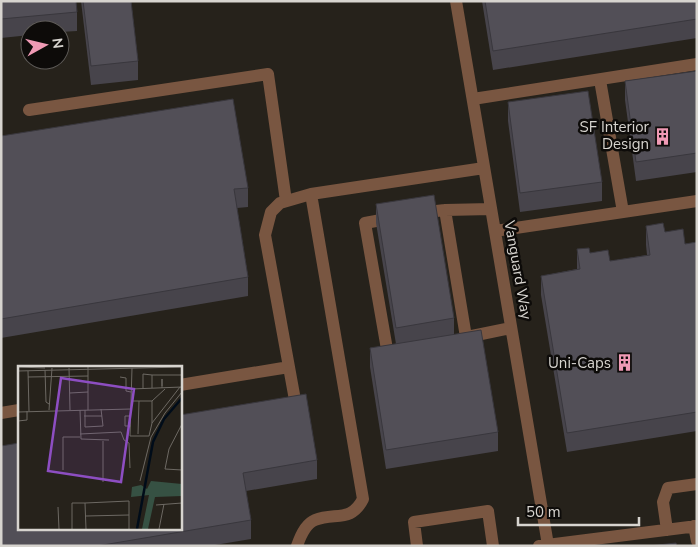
<svg xmlns="http://www.w3.org/2000/svg" width="698" height="547" font-family="'Nunito Sans',sans-serif">
<style>
.lines{fill:none;stroke-linecap:round;stroke-linejoin:round}
.minor{stroke:#795641;stroke-width:12}
.wall{fill:#47444b}
.building{fill:#524f57;stroke:#39373d}
.labels{text-anchor:middle;dominant-baseline:central;stroke-width:5;stroke-linejoin:round;paint-order:stroke}
.poi-label{font-size:15px;fill:#d7d4cf;stroke:#0d0b09;text-anchor:end}
.street-label{font-size:15px;fill:#d7d4cf;stroke:#0d0b09}
.inset-river{fill:none;stroke:#000c19;stroke-width:2.5}
.inset-road{fill:none;stroke:#6d6963;stroke-width:1}
.view{fill:#8d4ec2;fill-opacity:0.15;stroke:#8d4ec2;stroke-width:2.5}
.inset-edge{fill:none;stroke:#d7d4cf;stroke-width:2.5}
</style>
<rect width="100%" height="100%" fill="#26221b"/>
<g class="lines">
<path class="minor" d="M456,1l92,544
M600,80l23,132
M473,99l224,-35
M29,110l239,-36 18,127
M445,210l21,127
M419,213l26,-3 46,-1
M392,218l-27,5 23,132 6,-1
M495,231l202,-30
M467,337l44,-9
M180,385l109,-18
M297,411l-32,-176 6,-23 9,-9 31,-9 173,-26
M1,413l18,-3
M694,526l3,15
M667,530l-4,-28 5,-14 29,-4
M297,546c3,-9 8,-22 18,-26 20,-8 36,3 48,-21l-52,-305
M417,546l-3,-24 74,-11 5,35
M539,546l158,-20"/>
</g>
<path class="wall" d="M1,1l76,11v19l-17,1v-2h-30v5l-29,3z
M81,1h50l7,60v19l-47,5z
M482,1h215v37l-204,32z
M697,71v101l-61,9 -11,-81v-19z
M508,102l94,80v19l-82,11 -12,-91z
M1,136l247,52v19l-11,1 11,69v19l-247,42z
M376,204l78,114v17l44,97v19l-112,18 -16,-102v-19l26,-4 -20,-121z
M646,226l19,6 20,12 12,-2v189l-130,21 -26,-157v-19l36,-7v-20l13,4 20,8 37,-6 -1,-10z
M180,415l137,45v19l-71,12 5,29v19l-42,7h-208z"/>
<path class="building" d="M1,1h75l1,11 -76,7z
M83,1h48l7,60 -47,5z
M485,1h212v18l-204,32z
M697,71v82l-61,9 -11,-81z
M588,91l14,91 -82,11 -12,-91z
M233,99l15,89 -14,1 14,88 -247,42v-183z
M434,195l20,123 -58,10 -20,-124z
M663,223l2,9 18,-3 2,15 12,-2v170l-130,21 -26,-157 39,-7 -3,-20 12,-1 1,5 18,-3 2,11 40,-6 -4,-29z
M481,330l17,102 -112,18 -16,-102z
M306,394l11,66 -74,13 8,47 -154,26h-96v-100l18,-3v85h161v-113z
M676,543l1,3h-28z"/>
<defs>
<symbol id="building-bare" viewBox="-9 -9 18 18"><path d="M-4-6H4V6H1V3H-1V6H-4ZM-2.5-4.3h1.7v1.8h-1.7ZM.8-4.3h1.7v1.8H.8ZM-2.5-1h1.7V.8h-1.7ZM.8-1h1.7V.8H.8Z" fill="#f09ab5" stroke="#0d0b09" stroke-width="2.5" paint-order="stroke"/></symbol>
</defs>
<g fill-rule="evenodd">
<use href="#building-bare" x="650" y="124" width="25" height="25"/>
<use href="#building-bare" x="612" y="350" width="25" height="25"/>
</g>
<g class="labels">
<g class="poi-label">
<text x="649" y="127">SF Interior<tspan x="649" dy="17">Design</tspan></text>
<text x="611" y="363">Uni-Caps</text>
</g>
<g class="street-label">
<text transform="translate(518 270) rotate(80)">Vanguard Way</text>
</g>
</g>
<g transform="translate(18 366)">
<rect width="164" height="164" fill="#26221b"/>
<path d="M133,115l31,3v12l-27,1 -7,32h-6l7,-34 -18,2 1,-10 9,-2 6,4z" fill="#365143"/>
<path class="inset-river" d="M119,163l16,-87 11,-23 18,-21"/>
<path class="inset-road" d="M0,1l27,1M70,1v43M51,2l1,42M114,2l-2,68h19l3,-13 28,-36M27,4l1,32 3,2M0,5l164,-4M10,5l1,40M10,11l60,-1M102,11l6,1v13l5,1M125,22v-14l9,1M134,22v-13h30M144,22v-9v7M113,23l51,-2M52,27l18,-1M113,35h21M31,44l3,-42M62,44l1,29 28,1M67,44v17l18,-1 -2,-17M0,46l113,-3M66,50h18M0,55l9,-1v-9M134,57v-22l13,-12M164,58l-13,25 -4,20 17,1M113,60h-6v-10h6M62,68l41,-2 3,8 5,3 1,25M120,68l1,-33M85,75v41M45,104v-33h17M122,115l11,-44 14,-24 17,-21M138,139l26,-2M40,141l1,22M68,150l43,-1M54,163v-26h13M68,163l-1,-26 44,-2v28M141,163l5,-25"/>
<path class="view" d="M43,12l73,11 -13,93 -73,-11z"/>
<rect width="164" height="164" class="inset-edge"/>
</g>
<rect width="698" height="547" fill="none" stroke="#d7d4cf" stroke-width="5"/>
<g transform="translate(45 45) rotate(82)"><circle r="24" fill="#0d0b09" stroke="#5e5b58"/>
<path d="M0-4L9 19L0 12L-9 19Z" fill="#f09ab5"/>
<text y="-8" font-size="14" font-weight="bold" text-anchor="middle" fill="#d7d4cf">N</text>
</g>
<path d="M518 517v8h121v-8" fill="none" stroke="#d7d4cf" stroke-width="2.5"/>
<text x="526" y="517" font-size="15" fill="#d7d4cf" stroke="#0d0b09" stroke-width="4" paint-order="stroke">50 m</text>
</svg>
